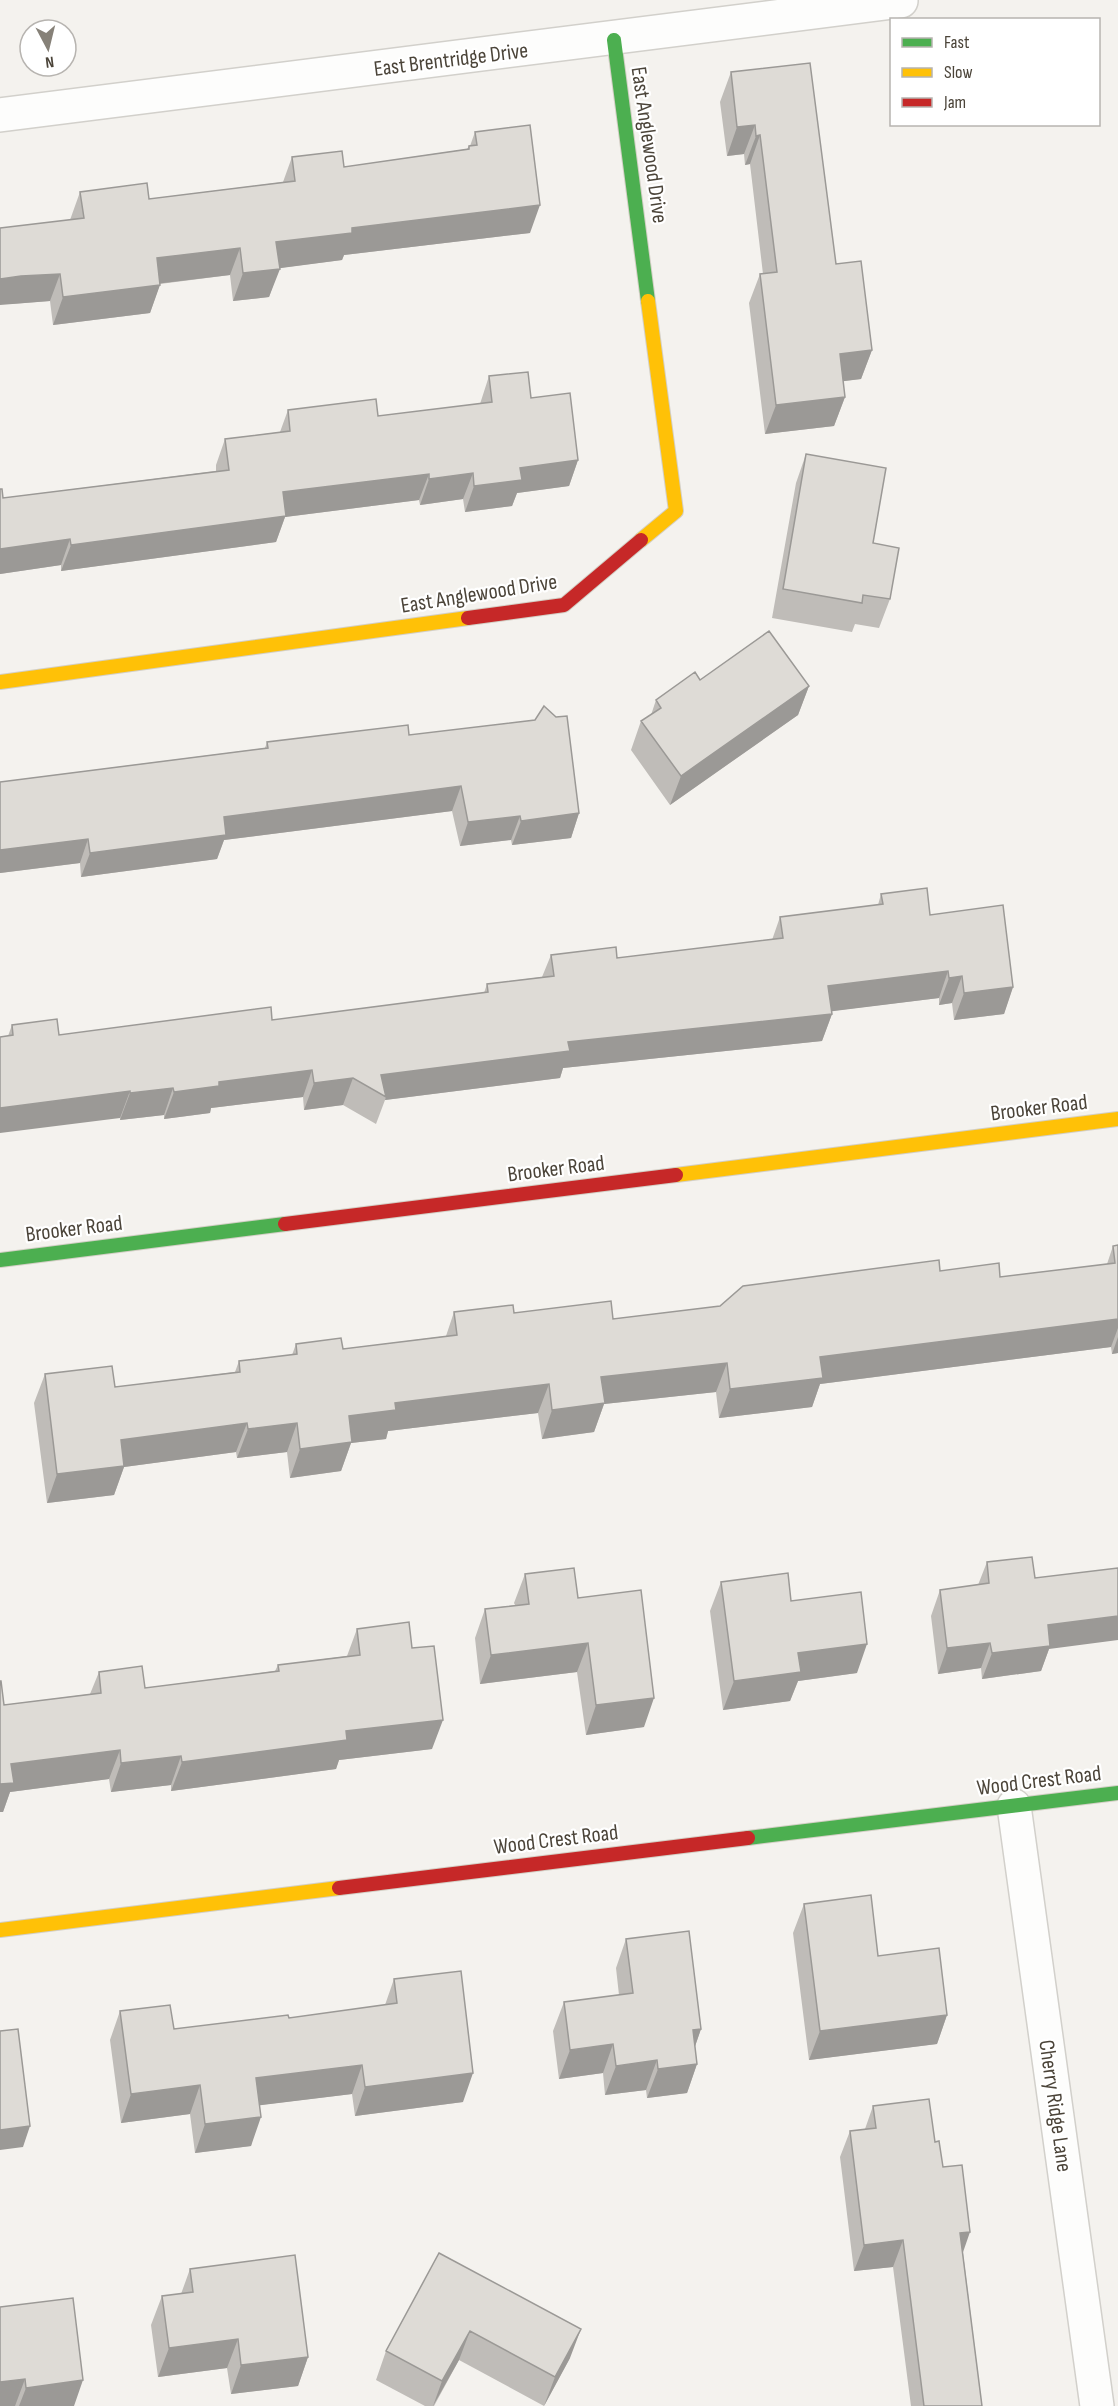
<svg xmlns="http://www.w3.org/2000/svg" width="1118" height="2406" font-family="'Sofia Sans Condensed',sans-serif">
<style>
.lines{fill:none;stroke-linecap:round;stroke-linejoin:round}
.street-casing{stroke:#d2d0cb;stroke-width:36}
.fast-casing{stroke:#d3cfc5;stroke-width:16}
.slow-casing{stroke:#d3cfc5;stroke-width:16}
.jam-casing{stroke:#d3cfc5;stroke-width:16}
.street{stroke:#fdfdfc;stroke-width:33}
.fast{stroke:#4caf50;stroke-width:14}
.slow{stroke:#ffc107;stroke-width:14}
.jam{stroke:#c62828;stroke-width:14}
.wall{fill:#bfbcb8}
.shaded-wall{fill:#9b9996}
.building{fill:#dedbd6;stroke:#9b9996;stroke-width:1.5}
.labels{text-anchor:middle;dominant-baseline:central;stroke-width:4.5;stroke-linejoin:round;paint-order:stroke}
.street-label{font-size:22px;fill:#4b4439;stroke:#fff}
</style>
<rect width="100%" height="100%" fill="#f4f2ee"/>
<g class="lines">
<defs>
<path id="street" d="M0,115l901,-114
M1014,1806l83,600"/>
<path id="fast" d="M614,40l34,261
M0,1260l285,-36
M748,1838l370,-45"/>
<path id="slow" d="M641,540l35,-29 -28,-210
M0,682l468,-64
M676,1175l442,-56
M0,1930l339,-42"/>
<path id="jam" d="M468,618l96,-13 77,-65
M285,1224l391,-49
M339,1888l409,-50"/>
</defs>
<use href="#street" class="street-casing"/>
<use href="#fast" class="fast-casing"/>
<use href="#slow" class="slow-casing"/>
<use href="#jam" class="jam-casing"/>
<use href="#street" class="street"/>
<use href="#fast" class="fast"/>
<use href="#slow" class="slow"/>
<use href="#jam" class="jam"/>
</g>
<path class="wall" d="M731,72l105,192 36,86 -11,29 -18,2 2,16 -11,29 -69,8 -16,-131 11,-29h3l-13,-110 -5,1 -1,-11 -17,2 -7,-54z
M475,132l55,101 -186,22 -2,5 -63,8 -10,29 -36,4 -3,-26 -70,9 -10,29 -97,12 -3,-24 -39,3 59,-84 10,-28 69,7 134,-17 9,-25 52,10 123,-18 2,-3h1z
M489,376l42,22 47,62 -9,26 -52,7 -5,13 -47,6 -2,-13 -43,6 -1,-5 -134,17 -9,25 -215,29v-6l-61,9v-85l3,9 213,-27v-6l9,-26 55,-7 8,-22 90,6 102,-12z
M806,454l67,89 17,56 -11,29 -24,-4 -3,8 -80,-14 24,-135z
M700,680l109,6 -11,29 -128,90 -39,-55 10,-29 10,-6 5,-15z
M409,735l170,78 -8,25 -59,7 -1,-5 -51,6 -8,-35 -228,29 -7,19 -136,18 -1,-14 -80,10v-91l265,-34 2,-6z
M881,894l49,21 83,72 -9,27 -50,6 -2,-17 -13,2v-7l-108,13 1,3 -10,27 -259,27 -3,10 -175,22 -9,24 -33,-19 -39,5 -1,-13 -92,11 -1,5 -46,6v-4l-44,5v-2l-112,-82 4,-11 47,10 213,-15 212,-27 3,-9 55,-7 9,-22 66,3 155,-18 8,-23 98,-12z
M1118,1245v108l-6,1 -1,-7 -291,37 -8,23 -93,11 -3,-26 -112,12 -10,28 -52,7 -4,-26 -150,18 -2,8 -35,4 -10,28 -51,7 -3,-26 -50,6 -1,-6 -112,15 -10,28 -67,8 -13,-100 11,-29 70,13 120,-15 4,-11 53,-6 4,-11 47,5 103,-13 8,-24 60,1 99,6 107,-13 220,-35 60,6 107,-13 6,-18z
M987,1562l48,16 14,71 -8,22 -59,8 -1,-11 -43,6 -7,-58 9,-26 38,-5z
M525,1574l53,24 66,129 -58,8 -9,-63 -97,12 -5,-46 10,-29 30,-4 -1,-2z
M721,1582l70,19 66,72 -59,8 -8,20 -67,9 -13,-99z
M357,1629l55,19 20,101 -93,11 -3,9 -165,22v-6l-60,7 -2,-13 -99,13 -7,20h-3v-131l4,24 86,-11 9,-22 46,16 130,-17 3,-6 69,-9z
M804,1904l74,52 69,59 -10,29 -128,16 -16,-127z
M626,1939l75,90 -6,17 2,18 -10,29 -40,5 -1,-8 -41,5 -2,-22 -44,6 -6,-48 11,-29 55,-7 -3,-27z
M394,1979l69,123 -108,14 -3,-22 -92,11 -9,41 -56,7 -5,-39 -69,9 -11,-83 10,-29 54,18 115,-11 96,-13z
M873,2106l62,36 8,25 20,86 19,153h-71l-18,-139 -39,4 -14,-114 10,-26 15,-2z
M439,2253l131,105 -26,48 -85,-46 -25,46h-9l-49,-26 10,-29z
M190,2269l118,88 -10,29 -67,8 -4,-26 -69,9 -7,-52 11,-29 19,-2z
M0,2307l74,99h-74z"/>
<path class="shaded-wall" d="M755,125l-11,29 -17,2 10,-29z
M760,135l-10,29 -5,1 11,-29z
M540,205l-10,28 -186,22 -2,5 -76,10 10,-28 76,-14z
M240,248l-10,27 -83,10 10,-27z
M280,269l-11,28 -36,4 10,-28z
M60,274l-10,27 -50,4v-26l21,-3z
M160,285l-10,28 -97,12 10,-28z
M872,350l-11,29 -32,4 11,-29z
M845,397l-11,29 -69,8 11,-29z
M578,460l-9,26 -52,7 -5,13 -47,6 9,-26 46,-18z
M473,473l-10,26 -43,6 9,-26z
M429,474l-10,26 -134,17 -9,25 -215,29 10,-26 212,-53z
M70,539l-9,26 -61,9v-25z
M809,686l-11,29 -128,90 11,-29z
M461,786l-9,25 -228,29 -7,19 -136,18 9,-24 134,-36z
M579,813l-8,25 -59,7 9,-24z
M520,816l-9,24 -51,6 8,-24z
M88,839l-8,24 -80,10v-23z
M948,971l-9,27 -121,15 10,-27z
M962,976l-10,27 -13,2 10,-27z
M1013,987l-9,27 -50,6 10,-27z
M832,1014l-10,27 -259,27 -3,10 -175,22 1,-3 -5,-22 187,-33z
M312,1070l-9,27 -92,11 -1,5 -46,6 10,-27 45,-10z
M353,1078l-10,27 -39,5 10,-27z
M173,1088l-9,27 -44,5 10,-27z
M130,1091l-10,27 -120,15v-25z
M1118,1319v9l-7,19 -291,37 -8,23 -93,11 11,-29 90,-32z
M1118,1337v16l-6,1z
M727,1363l-11,29 -112,12 -10,28 -52,7 10,-29 49,-33z
M549,1384l-11,29 -150,18 -2,8 -35,4 -10,28 -51,7 10,-29 49,-33 46,-13z
M247,1423l-11,29 -112,15 -10,28 -67,8 10,-29 64,-34z
M297,1423l-10,29 -50,6 11,-29z
M1118,1616v24l-69,9 -8,22 -59,8 10,-26 56,-28z
M588,1643l-11,29 -97,12 11,-29z
M990,1643l-9,25 -43,6 9,-26z
M867,1644l-10,29 -59,8 -8,20 -67,9 11,-29 64,-28z
M654,1698l-10,29 -58,8 10,-30z
M443,1720l-11,29 -93,11 -3,9 -165,22 11,-29 164,-31z
M120,1750l-11,29 -99,13 -7,20h-3v-28l11,-20z
M181,1756l-10,29 -60,7 10,-29z
M947,2015l-10,29 -128,16 11,-29z
M701,2029l-10,29 2,-28z
M613,2044l-10,29 -44,6 11,-29z
M657,2060l-11,30 -41,5 11,-29z
M697,2064l-10,29 -40,5 11,-29z
M362,2065l-10,29 -106,13 10,-29z
M473,2073l-10,29 -108,14 10,-29z
M200,2085l-10,29 -69,9 10,-29z
M261,2117l-10,29 -56,7 10,-29z
M30,2126l-7,21 -23,3v-20z
M970,2232l-9,26 -1,-25z
M903,2240l-10,27 -39,4 10,-26z
M581,2329l-11,29 -26,48 11,-29z
M470,2331l-11,29 -26,46 9,-25z
M238,2339l-11,29 -69,9 11,-29z
M308,2357l-10,29 -67,8 10,-29z
M25,2379l-10,27h-15v-24z
M83,2380l-9,26h-55l7,-18z"/>
<path class="building" d="M810,63l26,201 25,-3 11,89 -32,4 5,43 -69,8 -16,-131 17,-2 -17,-137 -4,1 -1,-11 -18,2 -6,-55z
M530,125l10,80 -188,23v5l-76,9 4,27 -37,4 -3,-25 -83,10 3,27 -97,12 -3,-23 -39,2 -21,3v-51l84,-10 -4,-26 67,-9 2,16 146,-18 -3,-24 50,-6 2,16 125,-18v-3l8,-1 -2,-13z
M528,372l3,26 39,-5 8,67 -58,8 2,12 -48,6 -1,-13 -44,6v-5l-146,18 3,24 -215,29 -1,-6 -70,10v-60h2l1,9 226,-28 -4,-31 65,-8 -2,-21 88,-11 2,17 114,-14 -3,-26z
M806,454l80,14 -13,75 26,5 -9,51 -27,-4 -1,8 -79,-14z
M769,631l40,55 -128,90 -40,-55 20,-13 -5,-8 39,-28 5,8z
M544,706l12,11 11,-1 12,97 -58,8 -1,-5 -52,6 -7,-36 -237,31 2,18 -136,18 -2,-14 -88,11v-68l268,-34 -1,-6 141,-17 1,10 126,-15z
M927,888l3,27 73,-10 10,82 -49,6 -2,-17 -13,2 -1,-7 -120,15 4,28 -264,28 2,9 -189,24 5,22 -33,-19 -39,5 -2,-13 -93,12v4l-45,6 -1,-4 -43,5v-2l-130,17v-71l13,-2 -1,-10 45,-6 2,16 212,-28 1,13 216,-28 -1,-8 67,-8 -3,-21 65,-8 1,11 166,-20 -3,-21 103,-13 -2,-10z
M1118,1245v74l-298,38 3,21 -93,11 -3,-26 -126,14 4,26 -53,7 -3,-26 -154,19 1,7 -47,6 3,26 -52,7 -3,-26 -49,6 -1,-6 -126,17 3,26 -67,8 -12,-100 67,-8 3,21 125,-15 -1,-11 58,-7 -1,-10 45,-6 2,11 114,-14 -3,-23 59,-7 1,8 97,-12 2,18 107,-13 23,-20 196,-26 1,11 59,-8 1,14 115,-14 -2,-17z
M1032,1557l3,21 83,-10v48l-70,9 2,21 -58,7 -2,-10 -43,5 -7,-58 49,-7 -2,-21z
M574,1568l4,30 63,-8 13,108 -58,7 -8,-62 -97,12 -6,-46 44,-5 -4,-30z
M788,1573l3,28 70,-9 6,52 -69,9 3,19 -67,9 -13,-99z
M409,1622l3,26 22,-2 9,74 -97,11 1,9 -165,22 -1,-6 -60,7 -1,-13 -109,14 3,19 -14,1v-103h1l3,24 97,-12 -2,-21 43,-6 3,22 134,-17 -1,-6 82,-10 -3,-26z
M871,1895l7,61 61,-8 8,67 -127,16 -16,-127z
M689,1931l12,98 -8,1 4,34 -39,5 -1,-9 -41,6 -3,-22 -43,6 -6,-48 69,-9 -7,-54z
M461,1971l12,102 -108,14 -3,-22 -106,13 5,39 -56,7 -5,-39 -69,9 -11,-83 50,-6 4,24 114,-14 1,3 108,-15 -3,-24z
M18,2029l12,97 -30,4v-99z
M929,2099l6,43 4,-1 4,26 19,-2 8,67 -10,1 22,173h-58l-21,-166 -39,5 -14,-114 26,-3 -3,-22z
M439,2253l142,76 -26,48 -85,-46 -28,50 -56,-30z
M295,2255l13,102 -67,8 -3,-26 -69,9 -7,-52 31,-4 -3,-23z
M73,2298l10,82 -57,8 -1,-9 -25,3v-75z"/>
<g class="labels">
<g class="street-label">
<text transform="translate(451 60) rotate(-7)">East Brentridge Drive</text>
<text transform="translate(649 145) rotate(82)">East Anglewood Drive</text>
<text transform="translate(479 594) rotate(-9)">East Anglewood Drive</text>
<text transform="translate(1039 1108) rotate(-7)">Brooker Road</text>
<text transform="translate(556 1169) rotate(-7)">Brooker Road</text>
<text transform="translate(74 1229) rotate(-7)">Brooker Road</text>
<text transform="translate(1039 1781) rotate(-7)">Wood Crest Road</text>
<text transform="translate(556 1840) rotate(-7)">Wood Crest Road</text>
<text transform="translate(1055 2106) rotate(82)">Cherry Ridge Lane</text>
</g>
</g>
<rect x="890" y="18" width="210" height="108" fill="#ffffff" stroke="#b7b4b0" stroke-width="1.5"/>
<rect x="902" y="38" width="30" height="9" fill="#4caf50" stroke="#b7b4b0" stroke-width="1.5"/>
<text x="944" y="48" font-size="18" fill="#4b4439">Fast</text>
<rect x="902" y="68" width="30" height="9" fill="#ffc107" stroke="#b7b4b0" stroke-width="1.5"/>
<text x="944" y="78" font-size="18" fill="#4b4439">Slow</text>
<rect x="902" y="98" width="30" height="9" fill="#c62828" stroke="#b7b4b0" stroke-width="1.5"/>
<text x="944" y="108" font-size="18" fill="#4b4439">Jam</text>
<g transform="translate(48 48) rotate(173)"><circle r="28" fill="#ffffff" stroke="#b7b4b0" stroke-width="1.5"/>
<path d="M0-4.5L10 22L0 15L-10 22Z" fill="#868178"/>
<text y="-9" font-size="16" font-weight="bold" text-anchor="middle" fill="#4b4439">N</text>
</g>
</svg>
